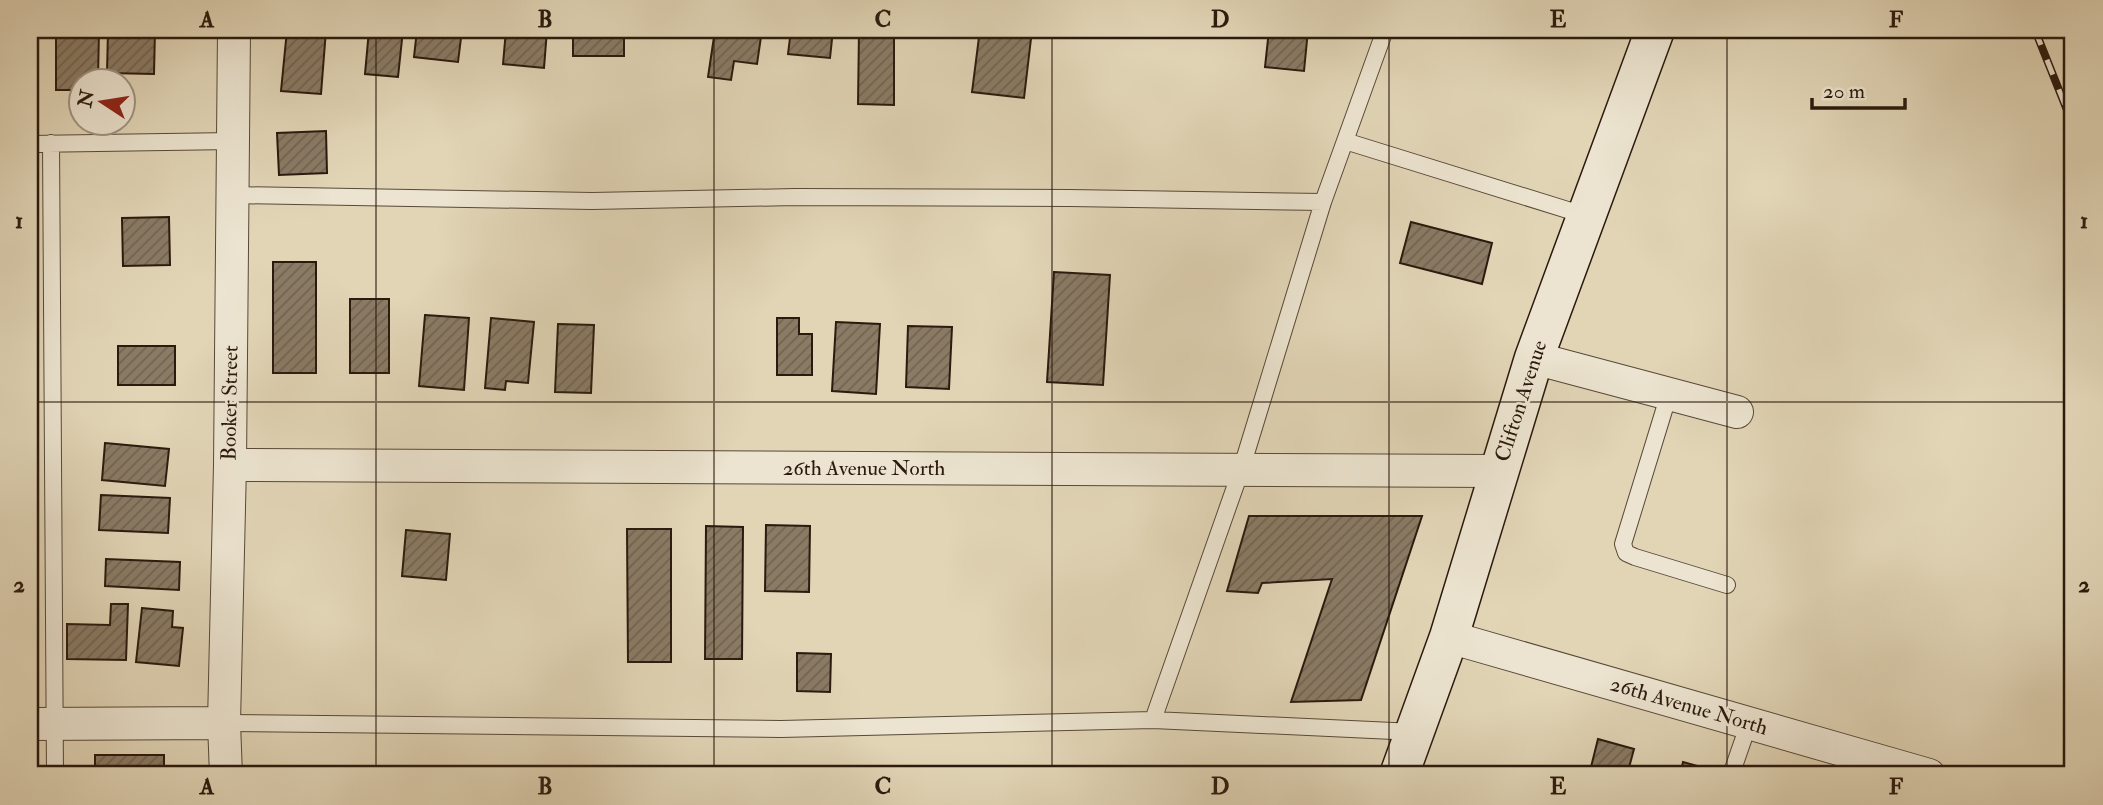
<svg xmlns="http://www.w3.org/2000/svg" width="2103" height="805" font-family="'IM FELL Double Pica',serif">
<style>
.building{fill:url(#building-hatch);stroke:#2b1a0e;stroke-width:2}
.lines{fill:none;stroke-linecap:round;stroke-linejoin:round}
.lane-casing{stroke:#584938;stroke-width:18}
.street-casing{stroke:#584938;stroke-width:34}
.secondary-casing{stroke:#2b1a0e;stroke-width:41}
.lane{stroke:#ece4d0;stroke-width:16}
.street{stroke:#ece4d0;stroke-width:32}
.secondary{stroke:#ece4d0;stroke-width:38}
.rail-casing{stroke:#2b1a0e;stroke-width:8}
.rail{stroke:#ece4d0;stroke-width:5;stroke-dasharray:16;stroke-linecap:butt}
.grid{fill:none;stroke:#2b1a0e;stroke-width:2;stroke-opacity:0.55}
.labels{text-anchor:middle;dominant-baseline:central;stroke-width:5;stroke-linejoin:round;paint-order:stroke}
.street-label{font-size:21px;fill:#2b1a0e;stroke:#ece4d0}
.neatline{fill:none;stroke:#2b1a0e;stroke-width:2.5}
.grid-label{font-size:23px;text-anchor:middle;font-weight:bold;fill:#2b1a0e}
</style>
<defs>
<pattern id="building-hatch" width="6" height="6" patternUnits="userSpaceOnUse" patternTransform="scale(1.75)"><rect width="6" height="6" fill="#8a7b65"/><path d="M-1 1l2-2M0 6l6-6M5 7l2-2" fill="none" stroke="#716452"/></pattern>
</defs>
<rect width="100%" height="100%" fill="#e1d5b6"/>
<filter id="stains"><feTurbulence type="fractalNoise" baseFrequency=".00286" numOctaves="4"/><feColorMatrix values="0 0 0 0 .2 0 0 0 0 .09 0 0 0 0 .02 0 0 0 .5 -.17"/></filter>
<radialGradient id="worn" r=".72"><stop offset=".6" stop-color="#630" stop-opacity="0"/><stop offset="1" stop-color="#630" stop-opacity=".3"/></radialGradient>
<path class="building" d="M56,30h43l-1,50h-18v10h-24z
M108,30h47l-1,44 -47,-1z
M287,30h39l-5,64 -40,-3z
M369,30h34l-5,47 -33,-3z
M417,30h45l-4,32 -44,-5z
M506,30h41l-3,38 -41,-4z
M573,30h51v26h-51z
M715,30h47l-5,34 -23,-3 -3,19 -23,-3z
M791,30h42l-3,28 -42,-4z
M859,30h35v75l-36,-1z
M987,30h45l-8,68 -52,-6 7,-55h8z
M1269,30h39l-4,41 -39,-4z
M326,131l1,42 -48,2 -2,-42z
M169,217l1,48 -47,1 -1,-48z
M1411,222l81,21 -10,41 -82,-21z
M273,262h43v111h-43z
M1054,272l56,3 -7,110 -56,-3z
M350,299h39v74h-39z
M425,315l44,3 -5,72 -45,-4z
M491,318l43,4 -6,61 -22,-2 -1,9 -20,-2z
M777,318h22v16h13v41h-35z
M836,322l44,2 -4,70 -44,-3z
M558,324l36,1 -3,68 -36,-1z
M908,326l44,1 -3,62 -43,-2z
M118,346h57v39h-57z
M105,443l64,6 -4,37 -63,-6z
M101,495l69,3 -2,35 -69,-3z
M1249,516h173l-61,184 -70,2 41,-123 -70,4 -4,10 -31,-2z
M766,525l44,1 -1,66 -44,-1z
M706,526l37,1 -1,132h-37z
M627,529h44v133h-43z
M406,530l44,4 -4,46 -44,-4z
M106,559l74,3 -1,28 -74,-4z
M111,604h17l-2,56 -59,-1v-35l43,1z
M142,608l31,3 -1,16 11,1 -4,38 -43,-4z
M797,653l34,1 -1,38 -33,-1z
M1598,739l36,10 -7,26h-38z
M95,755h69v20h-69z
M1683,762l36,10 -1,3h-38z"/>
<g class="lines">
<defs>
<path id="lane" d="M1345,141l242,75
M51,143l4,632
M30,144l203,-3
M232,195l360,6 203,-4 275,1 253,4
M1669,394l-46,150 3,9 9,4 92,28
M1153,720l88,-250 82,-268 62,-172
M224,723l557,6 372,-9 262,12
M1731,775l18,-52"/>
<path id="street" d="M1534,358l203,54
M230,465l1268,6
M1449,637l480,138
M30,724l194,-1
M226,775l-2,-52 6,-258 4,-435"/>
<path id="secondary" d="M1399,775l50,-138 85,-279 121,-328"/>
</defs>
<use href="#lane" class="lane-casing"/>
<use href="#street" class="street-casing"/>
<use href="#secondary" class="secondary-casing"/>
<use href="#lane" class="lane"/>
<use href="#street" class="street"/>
<use href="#secondary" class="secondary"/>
<defs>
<path id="rail" d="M2035,30l38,95"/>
</defs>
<use href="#rail" class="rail-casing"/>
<use href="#rail" class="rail"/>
</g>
<path class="grid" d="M376,30v745M714,30v745M1052,30v745M1389,30v745M1727,30v745M30,402h2043"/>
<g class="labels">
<g class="street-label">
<text transform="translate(1521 401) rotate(-72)">Clifton Avenue</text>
<text transform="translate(230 403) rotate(-89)">Booker Street</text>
<text x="864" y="468">26th Avenue North</text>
<text transform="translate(1689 706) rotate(16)">26th Avenue North</text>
</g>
</g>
<rect width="2103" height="805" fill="none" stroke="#e1d5b6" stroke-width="77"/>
<g transform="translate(102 102) rotate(282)"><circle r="33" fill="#ece4d0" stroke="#9f9382" stroke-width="2"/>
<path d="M0-5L12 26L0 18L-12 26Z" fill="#8f2418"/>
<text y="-10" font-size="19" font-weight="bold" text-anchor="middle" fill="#2b1a0e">N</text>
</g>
<path d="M1812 98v10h93v-10" fill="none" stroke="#2b1a0e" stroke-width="3.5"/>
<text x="1823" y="98" font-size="21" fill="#2b1a0e" stroke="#ece4d0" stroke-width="5" paint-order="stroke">20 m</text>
<rect x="38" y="38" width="2026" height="728" class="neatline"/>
<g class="grid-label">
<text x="207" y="27">A</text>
<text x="545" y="27">B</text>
<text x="883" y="27">C</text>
<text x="1220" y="27">D</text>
<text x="1558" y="27">E</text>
<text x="1896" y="27">F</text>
<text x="19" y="228">1</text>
<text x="2084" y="228">1</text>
<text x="19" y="592">2</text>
<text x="2084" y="592">2</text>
<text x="207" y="794">A</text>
<text x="545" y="794">B</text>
<text x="883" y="794">C</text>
<text x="1220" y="794">D</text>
<text x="1558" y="794">E</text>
<text x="1896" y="794">F</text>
</g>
<rect width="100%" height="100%" filter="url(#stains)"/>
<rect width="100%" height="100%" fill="url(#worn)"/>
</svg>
